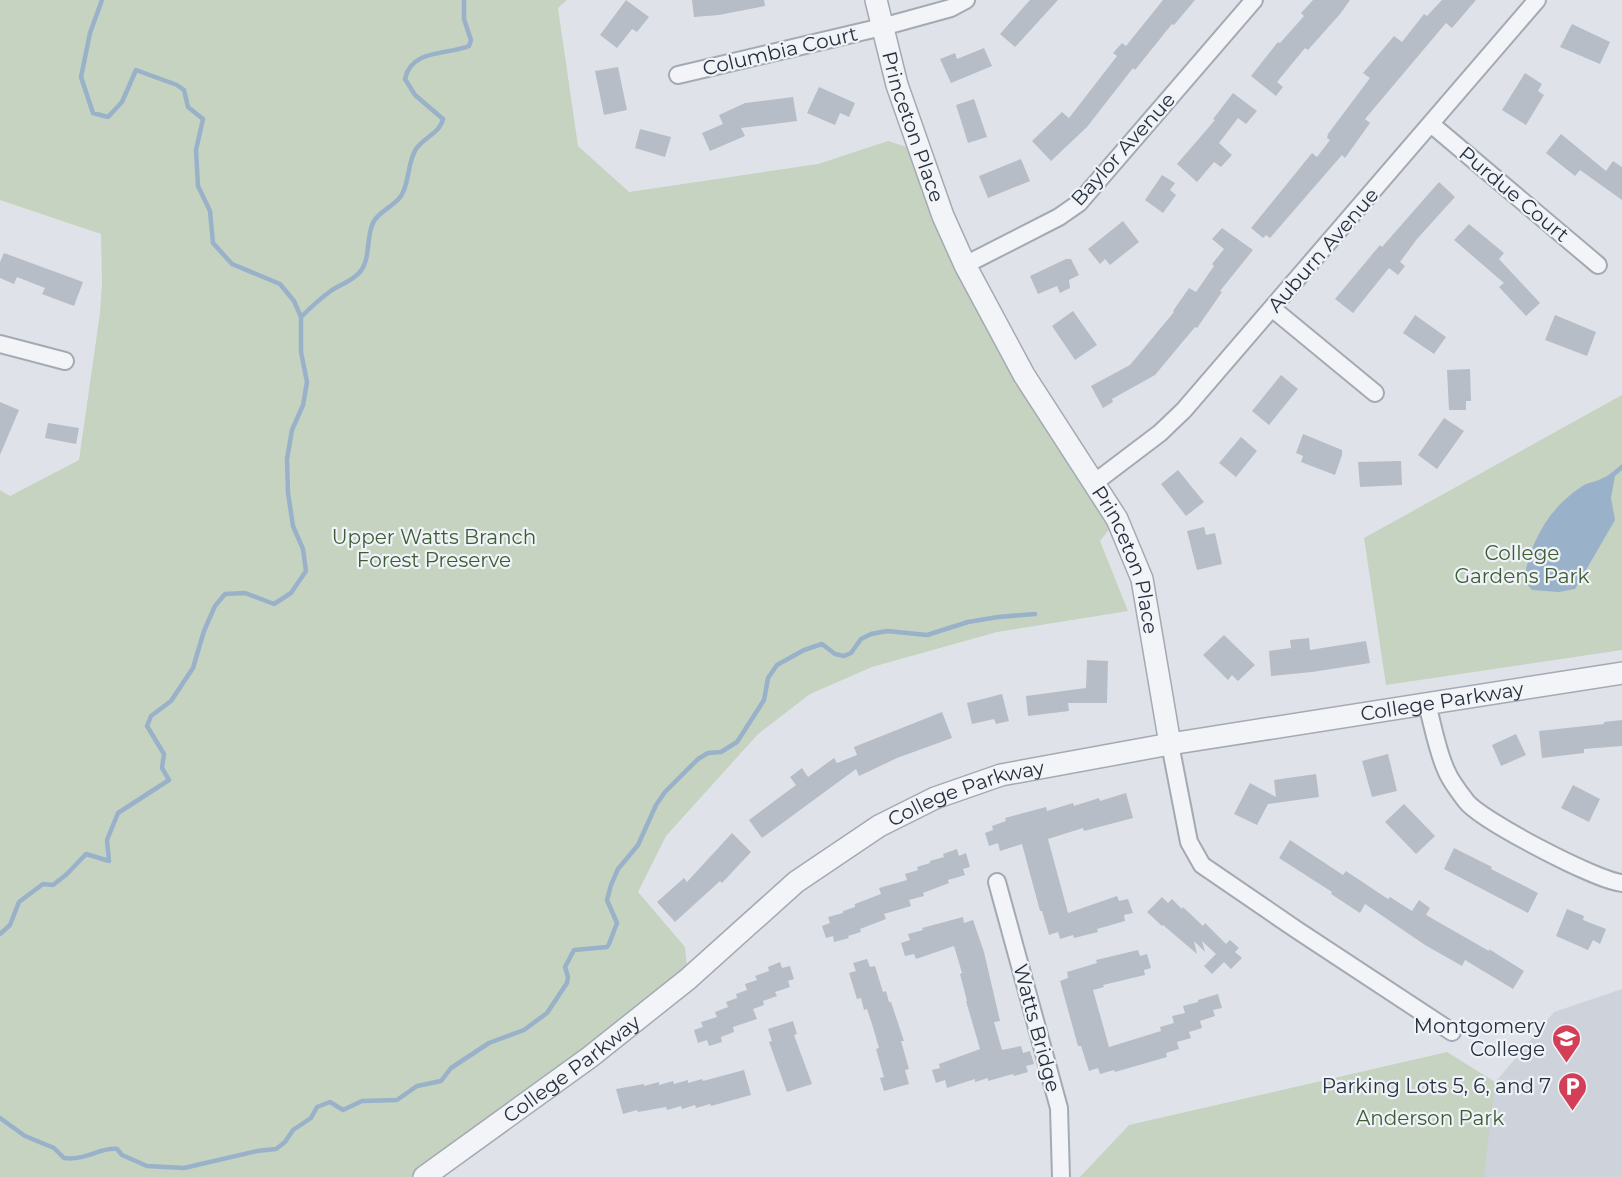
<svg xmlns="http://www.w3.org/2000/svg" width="1622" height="1177" font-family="Montserrat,sans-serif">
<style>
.built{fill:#cdd2db}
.green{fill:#c5d3c0}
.water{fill:#99b2ca}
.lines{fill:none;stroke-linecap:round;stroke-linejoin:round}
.stream{stroke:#99b2ca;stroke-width:4.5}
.building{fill:#b6bdc6}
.minor-casing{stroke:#a4aab3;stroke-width:20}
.tertiary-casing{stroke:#a4aab3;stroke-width:24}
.minor{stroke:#f2f4f7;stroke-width:16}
.tertiary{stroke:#f2f4f7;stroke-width:21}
.labels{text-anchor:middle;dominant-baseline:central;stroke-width:4.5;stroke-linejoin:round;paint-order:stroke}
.street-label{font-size:20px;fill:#273141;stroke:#eff2f6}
.park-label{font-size:20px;fill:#3d5d34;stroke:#eff2f6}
.poi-label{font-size:20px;fill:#273141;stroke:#eff2f6;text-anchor:end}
</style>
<rect width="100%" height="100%" fill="#dfe3e9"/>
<path class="built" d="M1622,989v188h-175l21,-62 86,-103z"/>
<path class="green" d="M0,0h567l-9,8 20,138 51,46 189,-28 70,-23 32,10 23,65 174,303 -17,22 28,70 -131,21 -125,35 -62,27 -52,40 -92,102 -28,56 47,55 3,32 -264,198h-424v-687l10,6 69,-36 21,-147 2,-30 -1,-49 -101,-34z
M1622,395v255l-236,35 -22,-147z
M1447,1052l48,30 -11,95h-404l49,-52z"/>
<path class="water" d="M1622,464v6l-7,6 -4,22 4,22 -40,69 -16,3 -27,-2 -8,-9c5,-38 25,-73 57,-94 7,-5 15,-5 22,-9 7,-3 13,-9 19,-14z"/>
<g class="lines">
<path class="stream" d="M301,317c10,-10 20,-19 31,-27 8,-5 21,-10 27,-17 13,-14 6,-37 15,-52 6,-10 20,-15 27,-25 9,-14 6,-33 15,-47 8,-12 24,-16 27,-30l-28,-24 -10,-16c6,-30 42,-24 64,-33l2,-6 -7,-21v-19
M0,934l10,-9 9,-23 24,-18 10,1 14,-11 19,-20 23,7 -2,-21 11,-27 51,-33 -7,-12 2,-14 -17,-28 4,-10 20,-15 22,-33 11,-37 11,-25 10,-12 20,-1 29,11 17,-11 15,-22 -3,-22 -10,-23 -5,-33 -1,-34 5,-29 11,-25 4,-23 -6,-30v-35l-7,-16 -14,-17 -48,-20 -19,-21 -3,-32 -12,-25 -2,-36 7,-31 -15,-12 -4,-17 -7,-5 -41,-15 -14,32 -14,15 -15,-4 -12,-36 9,-44 12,-33
M0,1118l25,18 29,12 10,10c21,3 36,-11 53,-9l5,6 25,11 37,2 73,-17 19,-2 9,-7 8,-12 18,-12 6,-11 13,-5 13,8 19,-9 35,-1 20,-14 24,-5 10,-13 38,-25 35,-13 23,-17 20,-30 1,-6 -3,-10 9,-17 33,-3 2,-3 8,-21 -10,-23 4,-15 7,-16 20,-24 18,-40 9,-13 33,-33 10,-6 13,-1 16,-10 27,-42 4,-22 9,-13 27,-15 18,-6 13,10 9,2 7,-3 10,-14 10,-5 16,-3 40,4 41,-13 30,-5 37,-3"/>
</g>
<path class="building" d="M626,0l23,17 -12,15 -5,-3 -15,19 -17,-13z
M692,0h72l1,6 -46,9 -25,2z
M1030,0h28l-43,47 -15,-13z
M1163,0h32l-21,25 -2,-1 -37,46 -2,-2 -46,59 -36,34 -19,-20 30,-29 7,6 48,-62 -4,-3 9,-10 4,3z
M1313,0h37l-10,14 -32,36 -3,-2 -28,34 6,5 -7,9 -25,-20 27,-34 2,1 24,-27 -3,-3z
M1442,0h34l-24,28 -6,-5 -81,96 5,4 -25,35 -3,-3 -72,83 -4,-3 -3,3 -12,-10 61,-75 5,4 13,-17 -3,-2 1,-4 42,-56 -7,-5 31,-37 8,6 22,-28 3,2z
M1572,24l38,18 -10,22 -40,-17z
M984,48l8,18 -41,17 -11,-24 15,-6 2,6z
M618,67l9,43 -23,5 -9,-44z
M1525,73l17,11 -4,7 6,4 -18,30 -24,-15z
M819,87l36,16 -6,14 -9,-4 -5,12 -28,-12z
M1233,93l24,18 -11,13 -8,-6 -19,25 13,12 -11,12 -7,-5 -17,20 -20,-18 38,-44 -2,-1z
M793,97l4,24 -56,7 4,8 -35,15 -8,-18 21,-9 -4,-9 26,-12z
M974,99l13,38 -19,6 -12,-38z
M640,129l31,8 -6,20 -30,-9z
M1561,134l45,37 7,-10 9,6v33l-42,-30 -5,6 -29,-23z
M1021,159l9,22 -42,17 -9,-22z
M1162,175l13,8 -5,7 6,5 -13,18 -18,-13z
M1439,182l16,15 -38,42 -17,23 5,4 -7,9 -9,-7 -36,45 -18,-14 45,-54 2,2z
M1123,221l16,21 -29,23 -5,-6 -5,5 -12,-15z
M1469,224l35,29 -5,6 41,44 -14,13 -27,-29 5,-4 -50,-43z
M1222,228l31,22 -33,41 2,1 -25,36 -2,-1 -40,48 -43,24 1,3 -10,6 -12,-22 39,-21 44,-53 -1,-1 16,-23 7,4 18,-26 -2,-2 12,-15 -12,-10z
M4,253l79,29 -9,24 -32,-12 3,-6 -28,-11 -3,7 -14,-6v-16z
M1066,259h5l8,16 -10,5 1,8 -10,5 -3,-7 -19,8 -8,-18z
M1073,311l24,34 -22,15 -23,-34z
M1415,315l31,22 -12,17 -31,-21z
M1555,315l41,17 -9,24 -42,-16z
M1470,369l1,32h-5v9h-17l-2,-40z
M1281,375l17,14 -29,36 -17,-14z
M0,402l19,8 -19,45z
M1444,418l20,13 -27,38 -19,-14z
M48,423l31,5 -3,16 -31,-6z
M1303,434l39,16v5l-7,20 -34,-13 2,-6 -7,-3z
M1241,437l16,14 -21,26 -17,-14z
M1401,461l1,24 -42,2 -2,-25z
M1178,470l26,32 -18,14 -25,-32z
M1204,527l2,8 9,-2 7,31 -25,6 -10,-39z
M1224,635l31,30 -17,16 -6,-6 -4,5 -25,-25z
M1309,638l1,12 56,-9 4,22 -58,9 -41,4 -2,-25 22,-3 -1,-8z
M1087,660l21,1 -1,42h-39l1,8 -41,5 -2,-20 60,-8z
M1002,694l7,27 -13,3 -2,-5 -22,5 -5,-21z
M942,712l10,26 -55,20 -38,18 -3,-7 -94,69 -13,-18 47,-35 -6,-8 12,-9 6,9 26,-19 3,5 20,-8 -3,-8z
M1622,720v26l-38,3v4l-42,5 -3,-27 65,-7v-2z
M1516,734l10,21 -25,11 -9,-21z
M1388,754l9,37 -25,6 -10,-36z
M1316,774l3,23 -51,7 -11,21 -23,-11 16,-31 26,14 -2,-17z
M1573,785l27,14 -11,23 -28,-14z
M1126,793l7,25 -49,13 -1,-3 -35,11 20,74 49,-17 2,5 9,-2 5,14 -9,2 1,6 -28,8 1,3 -24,6 -1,-3 -13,4 -2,-7 -9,3 -7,-24h-2l-18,-67 -22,7 -2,-8 -9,3 -4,-13 8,-3 -1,-4 14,-5 -1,-3 11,-3 30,-8 1,4 26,-8 1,3 25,-8 1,3z
M1404,804l31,32 -19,18 -31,-32z
M732,833l19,19 -29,31 -2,-2 -45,41 -18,-20 27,-24 3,4z
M1290,840l53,35 3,-4 42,28 2,-2 22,14 7,-11 11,8 -4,7 63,36v-2l35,22 -11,18 -48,-29 -3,6 -37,-21 -60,-41 -5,9 -29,-19 1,-2 -53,-34z
M1454,848l38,19 -1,2 47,24 -10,20 -84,-44z
M957,849l2,7 7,-3 4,14 -7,2 2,6 -17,5 1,3 -26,10 1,3 -15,4 2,6 -27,8 2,5 -26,10 1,3 -13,4 1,2 -15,4 -1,-6 -7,2 -4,-12 8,-3 -2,-6 15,-4v-2l12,-4v-3l26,-10 -2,-6 28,-8 -2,-6 13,-4 -1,-3 13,-4v-2l14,-4 -1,-3z
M1162,897l6,6 4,-4 10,10 1,-2 20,19 2,-3 21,21 4,-4 9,8 -4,4 7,6 -11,11 -7,-7 -12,12 -8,-8 12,-12 -14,-13 3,11 -11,-11 3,13 -34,-29 -1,1 -15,-14z
M1567,909l17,7 -1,4 23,9 -6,15 -7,-4 -5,10 -32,-14z
M963,917l1,6 9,-3 11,32 16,69 -6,1 8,28 19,-4 2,7 7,-2 4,13 -8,2 2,6 -14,4 -1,-2 -25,7v-3l-13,4v-3l-28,9 -2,-8 -9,3 -4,-13 8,-2 -1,-4 41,-15 -14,-48h1l-7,-27 2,-1 -8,-27 -38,13 -2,-5 -9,2 -4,-13 9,-3 -2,-6 15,-4 -1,-2z
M1138,950l2,6 7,-2 4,14 -7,2 1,5 -42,10 1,2 -11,3 16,57 52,-16 -1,-4 14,-4 -2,-7 13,-3 -2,-7 15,-4v-2l20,-6 4,14 -9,2 2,6 -15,5 2,7 -13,4 2,6 -14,4 2,7 -13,4 1,4 -52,15 -1,-2 -14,4 -2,-6 -9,3 -8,-25h-3l-18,-65 8,-3 -1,-6 30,-9 -1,-3z
M867,959l3,8 5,-1 8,26 3,-1 3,11h2l13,39h-3l8,28 -4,1 4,14 -25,7 -4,-13 4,-1 -8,-28 3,-1 -7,-24 -5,-15 -3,1 -3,-12 -4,1 -8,-26 7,-2 -3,-8z
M780,962l2,6 8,-2 4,13 -6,2 2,6 -15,5 2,4 -14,5 1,4 -11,4 4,10 -24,8 1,5 -13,5 1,5 -13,4 -2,-6 -9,3 -4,-13 9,-3 -2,-5 16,-5 -2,-5 13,-5 -2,-5 11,-4 -1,-4 11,-4 -2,-6 12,-4 -2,-4 14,-5 -1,-4z
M793,1021l4,13 -3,1 18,49 -25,8 -18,-50 3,-1 -4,-12z
M744,1070l7,25 -40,11 -1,-2 -14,4 -1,-3 -13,4 -1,-3 -14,4 -1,-3 -28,5 -1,-2 -14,4 -7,-25 28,-5v2l15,-4v3l14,-4 1,3 14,-4v3l14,-4 1,2z"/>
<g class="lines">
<defs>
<path id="minor" d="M678,75l204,-48 69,-19 15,-8
M1431,124l167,141
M965,265l94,-48 20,-14 175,-203
M1273,309l102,84
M0,344l65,17
M1094,483l66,-50 24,-23 353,-410
M1427,704c6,22 10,46 19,66 4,10 13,22 20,31 14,19 131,80 156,82
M1170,744l19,98 13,23 95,65 155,102
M997,882l62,226 2,69"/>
<g id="tertiary">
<path id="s1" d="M876,0l21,85 46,131 22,49 59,110 93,144 25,60 28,165"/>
<path id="s2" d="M424,1177l166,-120 98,-78 108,-97 83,-56 56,-28 66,-23 169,-31 452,-71"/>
</g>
</defs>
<use href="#minor" class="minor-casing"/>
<use href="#tertiary" class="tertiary-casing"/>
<use href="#minor" class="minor"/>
<use href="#tertiary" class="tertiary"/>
</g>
<defs>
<symbol id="university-pin" viewBox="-11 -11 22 30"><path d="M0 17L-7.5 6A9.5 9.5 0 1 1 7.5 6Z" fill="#d33f59" stroke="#eff2f6"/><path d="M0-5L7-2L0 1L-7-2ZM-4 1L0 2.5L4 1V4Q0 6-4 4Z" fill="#fff"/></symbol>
<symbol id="parking-pin" viewBox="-11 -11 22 30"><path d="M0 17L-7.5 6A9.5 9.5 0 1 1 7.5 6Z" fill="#d33f59" stroke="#eff2f6"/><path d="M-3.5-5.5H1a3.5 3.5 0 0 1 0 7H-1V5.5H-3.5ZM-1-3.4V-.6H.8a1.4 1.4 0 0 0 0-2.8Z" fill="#fff"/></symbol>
</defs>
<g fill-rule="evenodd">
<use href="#university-pin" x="1550" y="1022" width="33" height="45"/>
<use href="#parking-pin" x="1556" y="1070" width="33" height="45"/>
</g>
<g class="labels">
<g class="street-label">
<text transform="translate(780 51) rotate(-13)">Columbia Court</text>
<text stroke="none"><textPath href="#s1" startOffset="132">Princeton Place</textPath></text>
<text transform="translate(1123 149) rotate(-48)">Baylor Avenue</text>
<text transform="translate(1514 194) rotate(40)">Purdue Court</text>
<text transform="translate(1323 250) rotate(-49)">Auburn Avenue</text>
<text stroke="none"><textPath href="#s1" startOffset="618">Princeton Place</textPath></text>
<text stroke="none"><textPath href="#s2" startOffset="1155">College Parkway</textPath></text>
<text stroke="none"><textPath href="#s2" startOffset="669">College Parkway</textPath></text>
<text transform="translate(1037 1028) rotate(75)">Watts Bridge</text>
<text stroke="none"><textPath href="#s2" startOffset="183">College Parkway</textPath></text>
</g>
<g class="park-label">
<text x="434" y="537">Upper Watts Branch<tspan x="434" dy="23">Forest Preserve</tspan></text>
<text x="1522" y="553">College<tspan x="1522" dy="23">Gardens Park</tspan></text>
<text x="1430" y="1118">Anderson Park</text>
</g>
<g class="poi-label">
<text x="1545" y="1026">Montgomery<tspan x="1545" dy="23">College</tspan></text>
<text x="1551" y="1086">Parking Lots 5, 6, and 7</text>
</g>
</g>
</svg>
